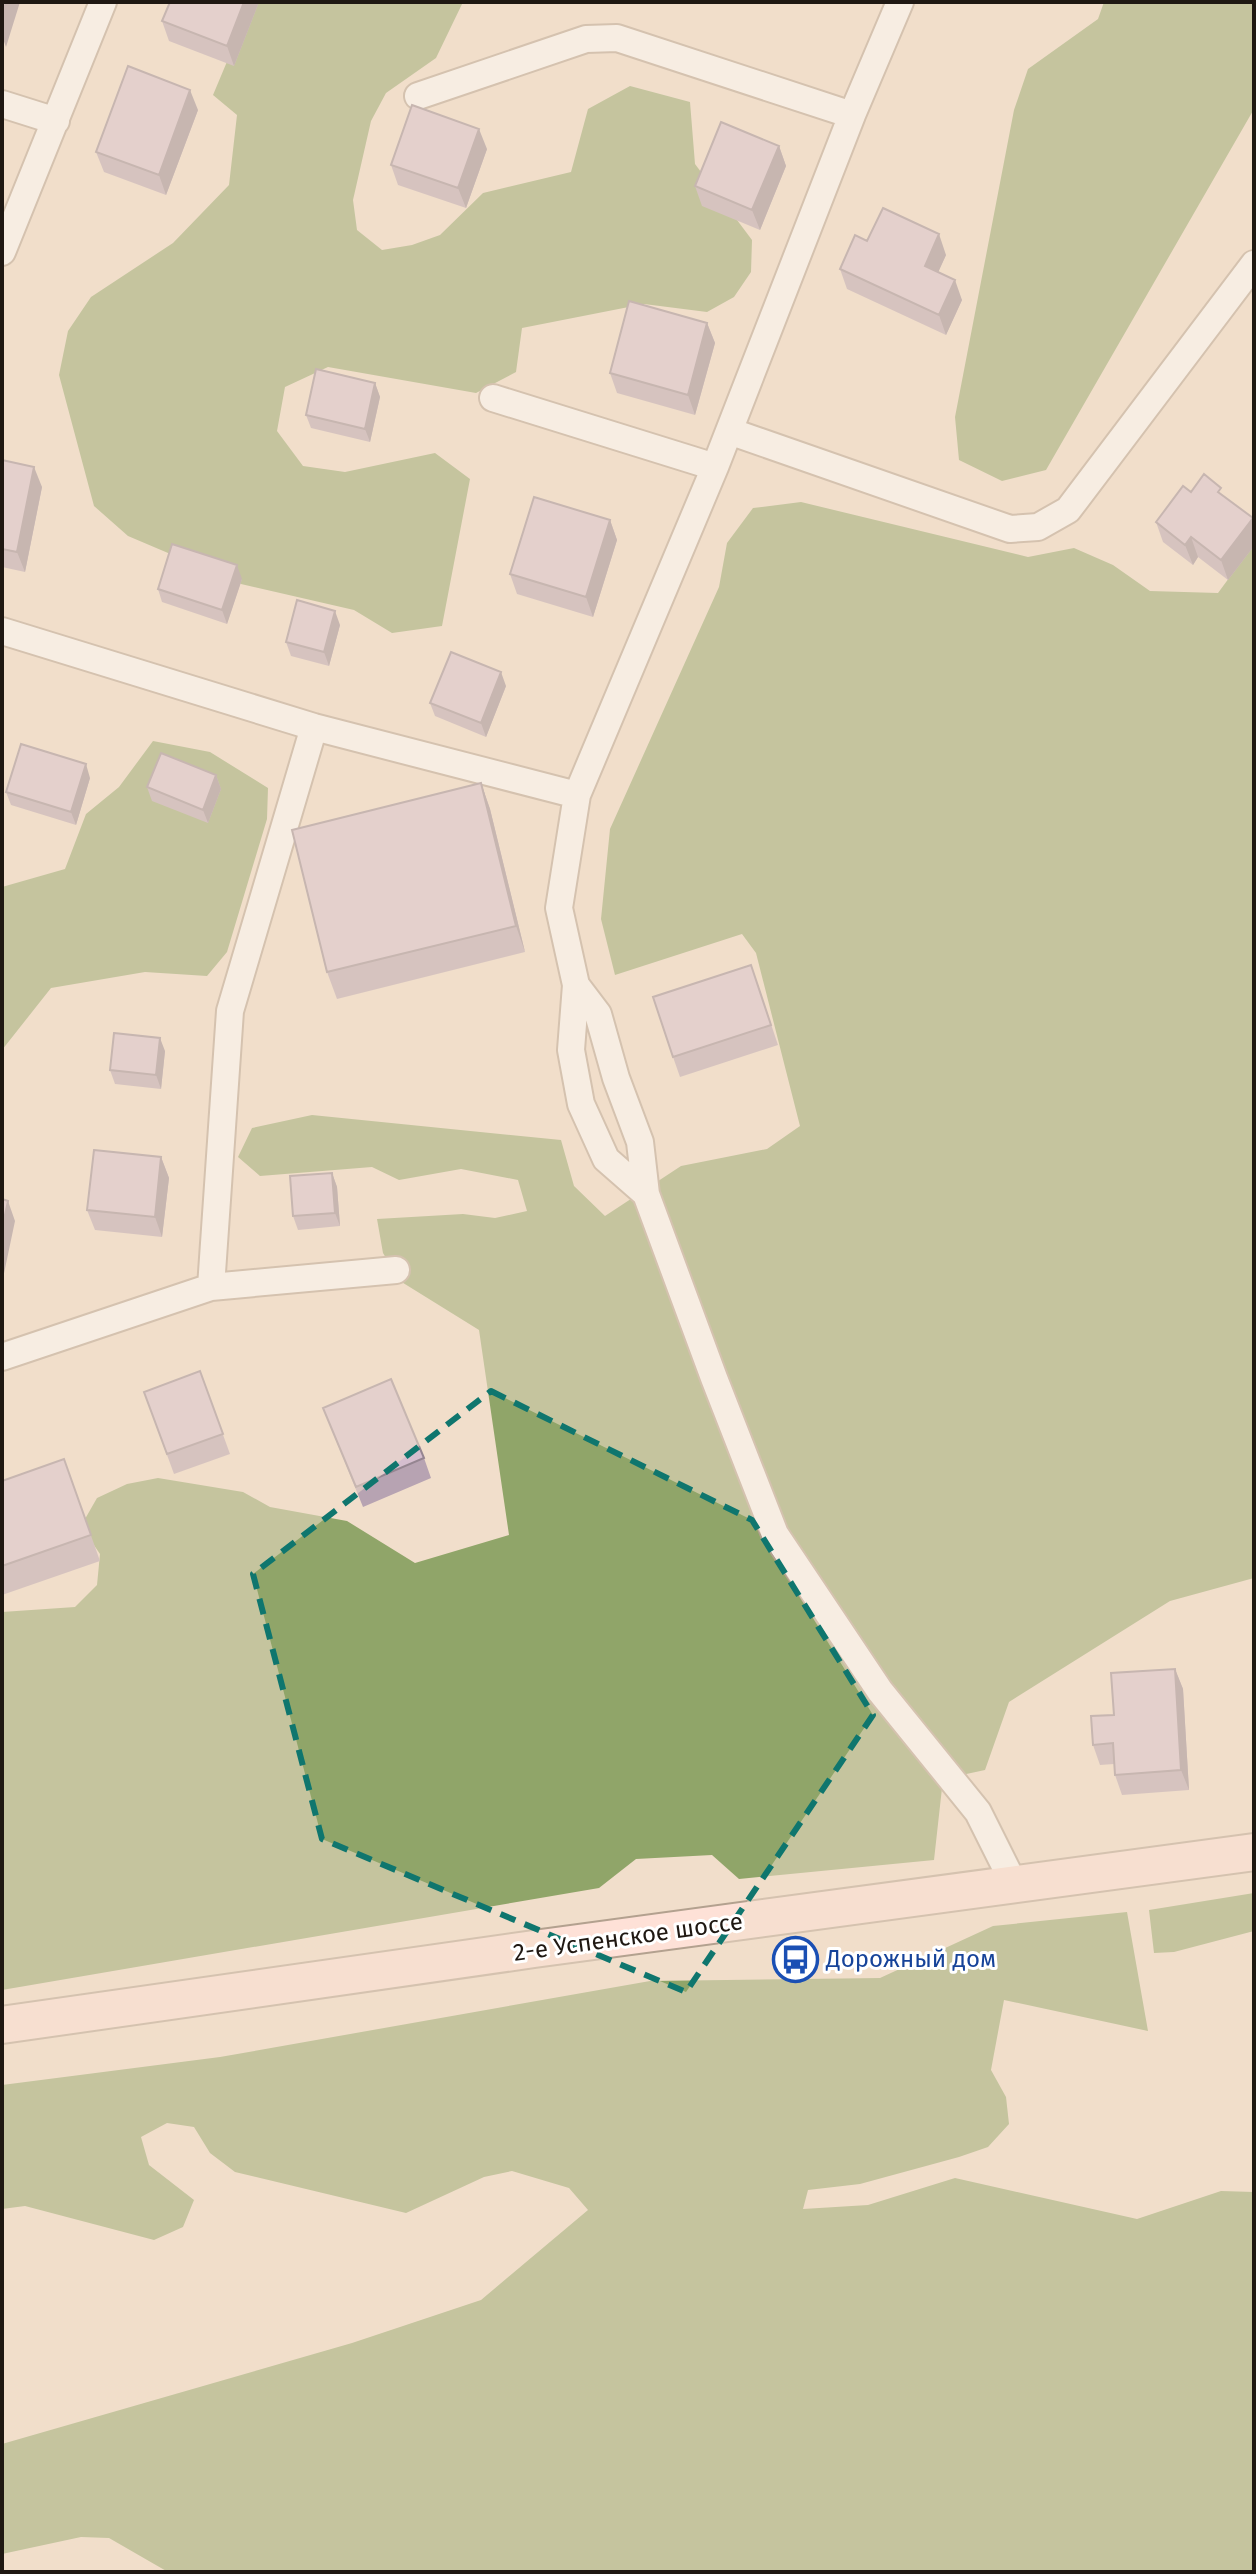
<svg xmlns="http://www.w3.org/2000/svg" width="1256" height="2574" font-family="'Fira Sans',sans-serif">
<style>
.forest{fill:#90a569}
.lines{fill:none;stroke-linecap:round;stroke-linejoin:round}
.minor-casing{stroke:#b3a18f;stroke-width:30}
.secondary-casing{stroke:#b3a18f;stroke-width:40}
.minor{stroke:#fff;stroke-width:26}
.secondary{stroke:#fee1d7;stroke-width:36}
.wall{fill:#b7a3b2}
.shaded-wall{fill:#958591}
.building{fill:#d5becf;stroke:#958591;stroke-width:2}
.marked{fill:none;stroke:#0f766e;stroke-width:6;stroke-dasharray:16 10;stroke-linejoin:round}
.labels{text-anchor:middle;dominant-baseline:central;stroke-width:6;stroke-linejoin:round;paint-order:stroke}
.street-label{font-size:24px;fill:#1f1812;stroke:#fff}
.transit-label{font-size:24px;fill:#164399;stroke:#fff;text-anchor:start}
</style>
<rect width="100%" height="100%" fill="#f1decb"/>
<path class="forest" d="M252,2h211l-27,56 -50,35 -15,28 -18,79 4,30 25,20 30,-5 28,-10 43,-42 88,-21 17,-63 42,-23 60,16 5,62 57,76 -1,32 -17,25 -27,15 -63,-8 -122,24 -6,44 -40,21 -148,-26 -43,20 -8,44 26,35 42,6 90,-19 35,26 -28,147 -50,7 -38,-23 -113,-26 -113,-48 -34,-30 -35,-131 9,-44 23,-34 82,-54 56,-58 8,-70 -24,-20z
M1104,2h150v107l-208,361 -44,11 -43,-21 -4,-43 59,-307 14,-41 70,-50z
M801,502l227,55 46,-9 39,17 37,26 68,2 36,-49v1034l-84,23 -161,101 -24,68 -42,9 -9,81 -195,19 -27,-24 -76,4 -37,29 -597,102v-378l73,-5 22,-22 3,-31 -19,-28 16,-28 30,-14 31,-6 85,14 27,15 77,14 68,42 94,-28 -30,-205 -79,-49 -17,-28 -6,-34 86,-5 32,4 32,-7 -9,-31 -57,-11 -62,11 -27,-13 -112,9 -22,-19 14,-29 60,-13 249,25 13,46 31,30 76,-50 86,-17 33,-23 -44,-173 -14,-19 -127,41 -14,-56 9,-90 109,-242 8,-44 26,-35z
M153,741l57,11 58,36 -1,31 -40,133 -20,24 -62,-4 -94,16 -49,62v-163l63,-18 21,-55 33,-27z
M1254,1893v38l-80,21 -20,1 -5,-43z
M1127,1912l21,119 -144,-31 -13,70 15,27 3,27 -21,23 -29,10 -99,27 -52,6 -5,19 65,-4 87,-27 182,41 84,-28 33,1v380h-1086l-59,-34 -28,-1 -79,17v-110l350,-101 129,-43 107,-90 -19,-22 -57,-17 -28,6 -78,36 -171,-41 -25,-19 -16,-26 -27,-4 -26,14 8,28 45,35 -11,27 -29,13 -129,-34 -23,3v-124l218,-28 430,-76 230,-3 113,-52z"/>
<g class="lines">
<defs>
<path id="minor" d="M418,96l168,-57 31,-1 235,77
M2,104l54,17
M2,252l101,-250
M493,398l222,69
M729,431l281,98 28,-2 30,-17 186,-246
M2,631l312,96 263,68
M576,985l22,29 18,64 24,64 6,52 -40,-35 -25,-55 -10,-54 5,-65 -17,-77 18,-113 138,-328 137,-352 48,-113
M646,1194l68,184 61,156 105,157 98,121 36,72
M211,1287l19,-276 84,-284
M2,1357l209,-70 185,-17"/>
<path id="secondary" d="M2,2025l532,-76 720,-97"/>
</defs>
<use href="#minor" class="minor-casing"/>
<use href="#secondary" class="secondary-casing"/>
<use href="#minor" class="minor"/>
<use href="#secondary" class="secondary"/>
</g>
<path class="wall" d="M259,2l-25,64 -65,-25 -7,-20z
M198,110l-32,85 -62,-23 -8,-20z
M779,146l7,20 -26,64 -58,-24 -7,-20z
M487,149l-21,59 -68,-23 -7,-20z
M867,241l79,14 -8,17 24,28 -16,35 -99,-46 -7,-20z
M707,323l8,20 -20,72 -78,-22 -7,-20z
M375,383l5,14 -10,45 -59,-14 -5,-13z
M2,460l40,27 -17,85 -23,-5z
M1191,492l33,5 30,25v24l-26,34 -30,-23 -5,8 -30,-23 -7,-20z
M610,520l7,20 -24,77 -76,-23 -7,-20z
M242,579l-15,45 -65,-22 -4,-13z
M340,625l-11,41 -38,-10 -5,-14z
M506,686l-20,51 -51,-21 -5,-13z
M216,775l5,14 -13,34 -56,-22 -5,-14z
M90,778l-14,47 -65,-20 -5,-13z
M481,783l9,26 35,143 -188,47 -10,-27z
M758,985l20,60 -98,32 -7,-20z
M165,1051l-4,38 -46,-5 -5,-14z
M161,1157l8,21 -7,59 -67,-7 -8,-20z
M332,1173l5,14 3,39 -42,4 -5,-14z
M200,1371l30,83 -56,20 -30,-82z
M323,1408l101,50 7,20 -68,29z
M64,1459l36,102 -98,34v-114z
M1175,1669l8,20 6,101 -67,5 -7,-20 -1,-11 -14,1 -7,-20 21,-30z"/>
<path class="shaded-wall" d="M6,2h14l-14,45 -4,-11v-20z
M244,2h15l-25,64 -7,-20z
M190,90l8,20 -32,85 -7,-20z
M479,129l8,20 -21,59 -8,-20z
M779,146l7,20 -26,64 -8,-20z
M939,234l7,21 -14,31 -7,-20z
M955,280l7,20 -16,35 -7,-20z
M707,323l8,20 -20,72 -7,-20z
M375,383l5,14 -10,45 -5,-13z
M34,467l8,20 -17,85 -8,-20z
M1253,518l1,4v24l-26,34 -7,-20z
M610,520l7,20 -24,77 -7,-20z
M1191,537l7,20 -5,8 -8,-20z
M237,565l5,14 -15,45 -5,-14z
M335,611l5,14 -11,41 -5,-14z
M501,672l5,14 -20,51 -5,-14z
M86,764l4,14 -14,47 -5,-13z
M216,775l5,14 -13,34 -5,-13z
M481,783l9,26 35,143 -9,-26z
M160,1038l5,13 -4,38 -5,-14z
M161,1157l8,21 -7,59 -7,-20z
M332,1173l5,14 3,39 -5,-13z
M8,1201l7,20 -13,62v-54z
M1175,1669l8,20 6,101 -8,-20z"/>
<path class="building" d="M2,2h4l-4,14z
M170,2h74l-17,44 -65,-25z
M128,66l62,24 -31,85 -63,-23z
M412,105l67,24 -21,59 -67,-23z
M721,122l58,24 -27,64 -57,-24z
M883,208l56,26 -14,32 30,14 -16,35 -99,-46 15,-34 12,6z
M629,301l78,22 -19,72 -78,-22z
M316,369l59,14 -10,46 -59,-14z
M2,460l32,7 -17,85 -15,-3z
M1204,474l17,14 -3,4 35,26 -32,42 -30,-23 -6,8 -29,-23 27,-36 8,6z
M534,497l76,23 -24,77 -76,-23z
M172,544l65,21 -15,45 -64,-21z
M297,600l38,11 -11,41 -38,-10z
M451,652l50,20 -20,51 -51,-20z
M21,744l65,20 -15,48 -65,-20z
M161,753l55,22 -13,35 -56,-23z
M481,783l35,143 -189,46 -35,-142z
M751,965l20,60 -98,32 -20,-60z
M114,1033l46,5 -4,37 -46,-5z
M94,1150l67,7 -6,60 -68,-7z
M332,1173l3,40 -42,3 -3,-40z
M2,1199l6,2 -6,28z
M200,1371l23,63 -56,20 -23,-62z
M391,1379l33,79 -68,29 -33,-79z
M64,1459l27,76 -89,31v-85z
M1175,1669l6,101 -66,5 -2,-32 -20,2 -2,-29 23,-1 -3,-42z"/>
<path d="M0 0H1256V2574H0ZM491,1391l261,129 121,195 -187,277 -364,-153 -69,-265z" fill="#f1decb" fill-opacity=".55" fill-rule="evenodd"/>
<path class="marked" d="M491,1391l261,129 121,195 -187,277 -364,-153 -69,-265z"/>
<defs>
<symbol id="bus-ring" viewBox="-11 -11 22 22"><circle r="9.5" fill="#fff" stroke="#1a4fb4" stroke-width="1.5"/><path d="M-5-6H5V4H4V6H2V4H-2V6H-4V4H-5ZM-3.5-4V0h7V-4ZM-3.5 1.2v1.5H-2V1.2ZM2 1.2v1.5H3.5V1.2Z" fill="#1a4fb4"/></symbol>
</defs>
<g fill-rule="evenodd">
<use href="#bus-ring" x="770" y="1934" width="51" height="51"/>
</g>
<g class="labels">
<g class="street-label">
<text transform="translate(628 1937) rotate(-8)">2-е Успенское шоссе</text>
</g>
<g class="transit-label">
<text x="826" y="1959">Дорожный дом</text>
</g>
</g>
<rect width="1256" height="2574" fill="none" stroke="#1f1812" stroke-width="8"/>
</svg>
